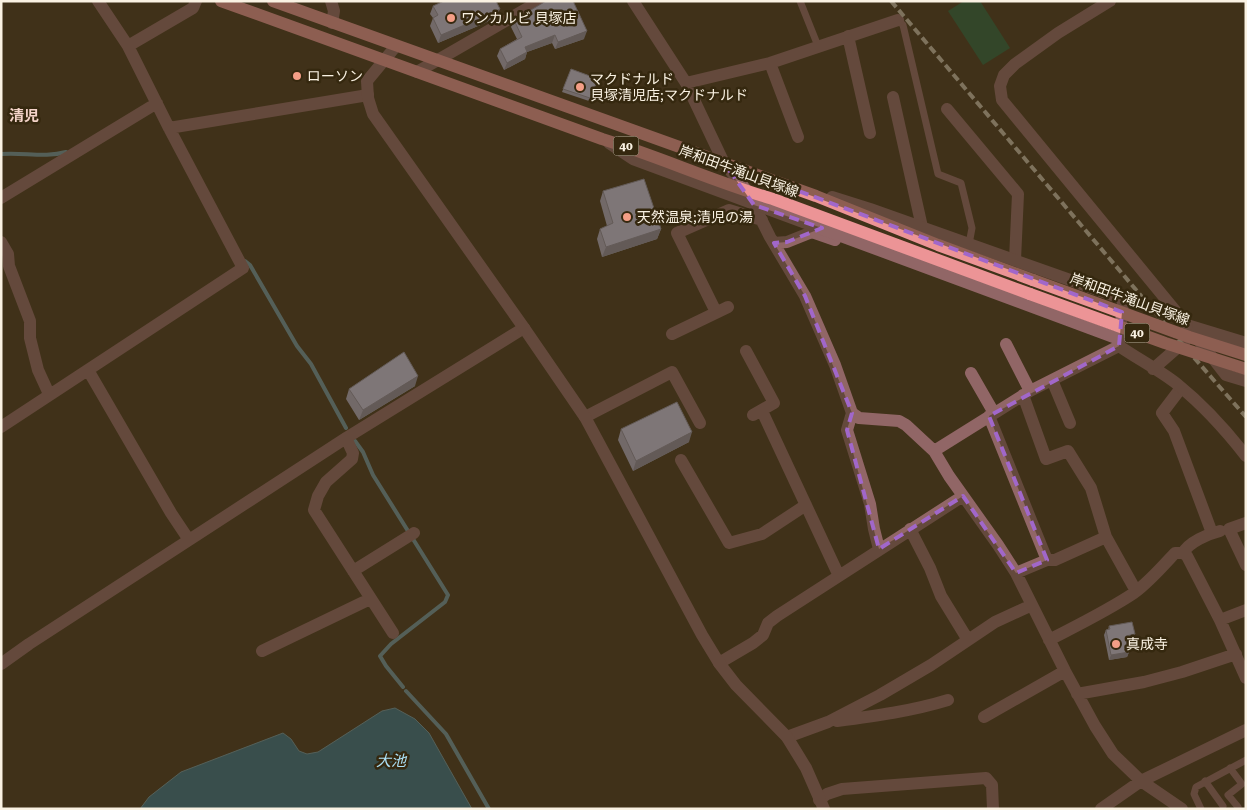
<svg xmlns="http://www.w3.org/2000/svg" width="1247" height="810" font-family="'Roboto Serif','Noto Sans JP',serif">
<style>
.green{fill:#24603c}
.water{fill:#32728a;stroke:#6e98a5}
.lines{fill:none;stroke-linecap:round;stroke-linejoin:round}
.stream{stroke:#6e98a5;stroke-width:4}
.service{stroke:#916666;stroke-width:7}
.minor{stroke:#916666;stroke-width:12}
.tertiary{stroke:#916666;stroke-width:12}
.primary{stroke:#ec9496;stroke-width:12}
.rail{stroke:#c9c0ae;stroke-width:4;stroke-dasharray:8 4;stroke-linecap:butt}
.primary-bridge{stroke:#ec9496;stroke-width:12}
.wall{fill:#afadc8}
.shaded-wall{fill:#8e8da2}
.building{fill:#cbc9e8;stroke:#8e8da2}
.marked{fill:none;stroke:#a167ca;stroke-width:4;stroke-dasharray:10 6;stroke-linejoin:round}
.poi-dot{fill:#f49e86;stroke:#35280f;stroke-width:2}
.labels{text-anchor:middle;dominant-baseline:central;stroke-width:5;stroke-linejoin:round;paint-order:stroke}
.shield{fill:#35280f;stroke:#bfb5a3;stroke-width:1}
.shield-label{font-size:12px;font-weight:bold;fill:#faf2e3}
.poi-label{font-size:14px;fill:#faf2e3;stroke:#35280f;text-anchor:start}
.street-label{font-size:14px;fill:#faf2e3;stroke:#35280f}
.neighbourhood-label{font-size:15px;font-weight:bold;fill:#f4d3c9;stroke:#35280f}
.water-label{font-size:15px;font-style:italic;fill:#abe0f6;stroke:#35280f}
</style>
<rect width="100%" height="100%" fill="#403219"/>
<path class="green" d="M964,1h16l30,47 -27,17 -35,-54z"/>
<path class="water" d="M395,708l20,11 14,14 43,76h-332l9,-12 32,-25 102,-39 8,6 8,12 8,3 11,-2 64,-41z"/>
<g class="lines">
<path class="stream" d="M1,154c22,-2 44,4 65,-2
M245,261l5,4 47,81 14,18 35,64
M355,441l8,11 10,23 75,120 -3,7 -54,42 -11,12 6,10 17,21
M406,691l40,43 43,75"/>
<path class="service" d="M800,1l18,45
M898,20l5,5 35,149 23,9 11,45 -3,16
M1230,768l12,16 -14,11 10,12
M1205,781l18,25
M1201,809l-7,-15 2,-7 50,-27"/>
<path class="minor" d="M331,1l3,10 -2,12
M633,1l53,82 38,80 23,28 23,46 35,59 30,69 17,48 7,5 40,3 7,4 28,26 15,25 49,69 18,28 49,98 30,55 18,28 28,27 41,28
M848,36l22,97
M128,46l65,-38 3,-7
M770,63l28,74
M417,72l123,-71
M686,83l84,-20 128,-43
M893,97l29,130
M947,109l71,85 -3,66
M169,128l199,-33
M1,198l156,-95
M1,242l7,12 1,12 21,55v17l8,32 11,24
M774,243l13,-1 25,-10 23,8
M716,312l-39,-79 52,-23 33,10
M1187,325l39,50 20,6
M1187,325l59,18
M672,334l56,-27
M1006,344l24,47
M746,351l28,52 -21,12
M88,370l83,143 18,27
M971,373l23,40
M1052,380l18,43
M1181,388l-19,25 12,18 38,102
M1023,395l23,64 22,-8 23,37 15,49
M762,411l77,165
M852,413l-5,17 23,74 4,25 5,20
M989,416l58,144 -31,13
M585,417l87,-45 28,51
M1,427l242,-159 -74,-140 -41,-82 -30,-45
M346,438l7,15 -1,6 -26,23 -8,14 -4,14 79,123
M934,451l96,-60 89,-45
M681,460l48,83 33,-9 44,-29
M1246,523l-17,6 17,36
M910,529l20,39 11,28 27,44
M1183,553c6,-11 25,-19 37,-22
M1047,560h8l51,-23 30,54
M353,571l61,-38
M1220,620l26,-10
M1049,640c29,-15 58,-29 85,-47 15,-11 28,-26 41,-40h8l4,3 33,64 26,58
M262,651l108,-52
M719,663l34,-20 10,-8 5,-12 9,-7 186,-120
M1,664l28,-20 317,-206 178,-110
M1077,694l67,-12 38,-10 54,-18
M984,717l81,-46
M837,721c38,-5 75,-10 111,-21
M787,737l41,-15 52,-27 51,-30 64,-43 37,-17
M819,800l8,-6 15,-5 144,-11 6,7 1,24
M1101,809l40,-28 105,-51"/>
<path class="tertiary" d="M1110,1l-52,32 -43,31 -11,11 -4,11 2,14 185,225
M396,46l-29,35 1,17 5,16 151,214 61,89 117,218 17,28 17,22 51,52 19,31 18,41
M609,143l24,16 486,180
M832,197l38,12 251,89 2,4 -4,44c19,13 40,24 58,38 26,21 48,45 69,72
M1153,369l32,-28"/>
<path class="primary" d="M221,1l381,138c58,18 113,43 171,60l257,95
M273,1l543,195 122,49 95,35"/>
<path class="rail" d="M891,1l285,336 70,80"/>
<path class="primary-bridge" d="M1033,280l156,57 57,18
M1030,294l135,49 81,26"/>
</g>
<path class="wall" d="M433,6l64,10 -12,7 -47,20 -8,-17 3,-8 -3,-4z
M514,20l70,19 -29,10 -3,-6 -25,9 -2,7 -21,11 -7,-14 3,-7 17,-10 -6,-12z
M571,69l27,10 -9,22 -27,-9z
M603,191l58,38 -4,10 -55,18 -5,-18 3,-10 7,-3 -7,-25z
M415,386l-56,34 -13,-21 3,-10z
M621,429l68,13 -56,29 -15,-31z
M1109,626l24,13 -6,1 2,12 -2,5 -18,3 -5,-25 2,-5h2z"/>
<path class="shaded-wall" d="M500,9l-3,7 -12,7 -47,20 3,-8z
M587,31l-3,8 -29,10 3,-7z
M555,35l-3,8 -25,9 -2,7 -21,11 3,-7 18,-16z
M661,229l-4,10 -55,18 4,-10z
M418,376l-3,10 -56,34 4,-10z
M692,432l-3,10 -56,29 3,-10z
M1135,634l-2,5 -9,2 2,-5z
M1129,652l-2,5 -18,3 2,-5z"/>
<path class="building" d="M444,1h52l4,8 -12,6 -47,20 -8,-17 5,-3 -5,-9z
M546,1h27l14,30 -29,11 -3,-7 -30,12 2,5 -20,11 -7,-14 22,-12 -8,-17z
M571,69l27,10 -8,19 -27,-9z
M644,179l17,50 -55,18 -6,-18 13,-6 -10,-32z
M404,352l14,24 -55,34 -14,-21z
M677,402l15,30 -56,29 -15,-32z
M1132,622l3,12 -9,2 3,16 -18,3 -5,-25 4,-1 -1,-3z"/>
<path d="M0 0H1247V810H0ZM724,163l398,149 -3,34 -130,70 58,144 -31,13 -53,-77 -84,53 -32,-119 5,-17 -47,-117 -31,-53 13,-1 35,-14 -68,-23z" fill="#403219" fill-opacity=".55" fill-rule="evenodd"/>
<path class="marked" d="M724,163l398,149 -3,34 -130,70 58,144 -31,13 -53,-77 -84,53 -32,-119 5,-17 -47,-117 -31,-53 13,-1 35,-14 -68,-23z"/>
<g class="poi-dot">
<circle cx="451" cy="18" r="5"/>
<circle cx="297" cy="76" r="5"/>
<circle cx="580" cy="87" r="5"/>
<circle cx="627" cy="217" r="5"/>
<circle cx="1116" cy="644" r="5"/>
</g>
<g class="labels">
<g class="shield">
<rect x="613.5" y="136.5" width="25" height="19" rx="4"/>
<rect x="1124.5" y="323.5" width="25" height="19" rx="4"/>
</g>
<g class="shield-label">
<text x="626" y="146">40</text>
<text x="1137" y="333">40</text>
</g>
<g class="poi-label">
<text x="461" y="18">ワンカルビ 貝塚店</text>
<text x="307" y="76">ローソン</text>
<text x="590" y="79">マクドナルド<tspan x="590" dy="16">貝塚清児店;マクドナルド</tspan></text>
<text x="637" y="217">天然温泉;清児の湯</text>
<text x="1126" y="644">真成寺</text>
</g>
<g class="street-label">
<text transform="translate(739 171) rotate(20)">岸和田牛滝山貝塚線</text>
<text transform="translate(1130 299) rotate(20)">岸和田牛滝山貝塚線</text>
</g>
<g class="neighbourhood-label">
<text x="24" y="116">清児</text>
</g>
<g class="water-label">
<text x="391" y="761">大池</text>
</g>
</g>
<rect width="1247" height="810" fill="none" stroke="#faf2e3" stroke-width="5"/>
</svg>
